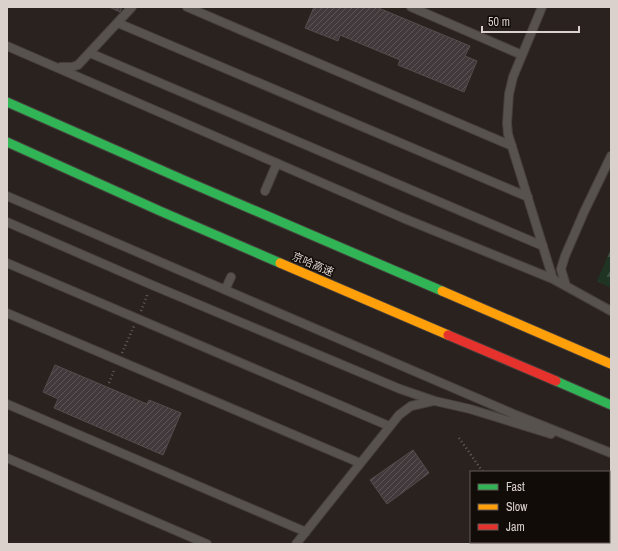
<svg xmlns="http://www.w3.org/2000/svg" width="618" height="551" font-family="'Archivo Narrow','Noto Sans SC',sans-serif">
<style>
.forest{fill:url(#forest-firs)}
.building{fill:url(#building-hatch);stroke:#534d4e}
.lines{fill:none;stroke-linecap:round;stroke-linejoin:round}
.lane-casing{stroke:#463f3c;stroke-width:10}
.fast-casing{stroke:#463f3c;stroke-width:11}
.slow-casing{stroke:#463f3c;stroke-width:11}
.jam-casing{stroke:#463f3c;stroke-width:11}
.path{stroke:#655f5c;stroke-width:2.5;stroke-dasharray:1 3;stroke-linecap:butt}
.lane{stroke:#58524e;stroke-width:8}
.fast{stroke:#30b455;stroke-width:9}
.slow{stroke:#ff9f0a;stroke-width:9}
.jam{stroke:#e5322d;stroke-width:9}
.labels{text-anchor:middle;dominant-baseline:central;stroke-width:3;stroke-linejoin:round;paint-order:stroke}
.street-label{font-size:11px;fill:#dad1cc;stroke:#120c09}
</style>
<defs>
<pattern id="forest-firs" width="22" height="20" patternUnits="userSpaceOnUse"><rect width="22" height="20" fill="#203424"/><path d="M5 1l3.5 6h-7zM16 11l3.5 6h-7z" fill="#405043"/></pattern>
<pattern id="building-hatch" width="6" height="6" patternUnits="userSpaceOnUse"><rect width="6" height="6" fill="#41393b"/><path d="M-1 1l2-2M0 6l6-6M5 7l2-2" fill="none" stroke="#5c5556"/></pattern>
</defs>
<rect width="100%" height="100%" fill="#2a221e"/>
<path class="forest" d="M611,249v39l-14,-7z
M609,487l2,1v56h-123l1,-2h120z"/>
<path class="building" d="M109,7h13l-2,5z
M314,7h62l94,39 -5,10 12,5 -13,31 -66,-27 2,-5 -60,-25 -2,6 -33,-13z
M55,365l92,39 2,-4 32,13 -18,42 -109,-47 4,-9 -15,-7z
M413,450l16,23 -42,31 -17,-24z"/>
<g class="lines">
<defs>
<path id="lane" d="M187,7l325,139
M411,7l111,48
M542,7l-29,70 -4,17 -2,29 1,11 45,145
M118,23l410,174
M7,46l396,172 150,61 58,32
M90,53l453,193
M61,67h11l6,-2 54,-58
M265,191l12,-28
M7,196l509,219 95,38
M7,222l145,63 248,104 35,12 35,8 81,25
M7,263l382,163
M566,286l-5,-17 4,-13 19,-44 27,-56
M225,290l6,-13
M7,313l353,150
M7,404l299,128
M7,458l200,86
M609,532l2,1
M296,544l103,-129 12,-9 22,-5"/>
<path id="fast" d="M7,102l179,79 256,110
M7,142l153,69 120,52
M556,381l55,24"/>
<path id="slow" d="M280,263l168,72
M442,291l169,73"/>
<path id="jam" d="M448,335l108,46"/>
</defs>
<use href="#lane" class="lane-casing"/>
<use href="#fast" class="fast-casing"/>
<use href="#slow" class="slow-casing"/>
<use href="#jam" class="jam-casing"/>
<path class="path" d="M141,311l7,-18
M122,353l12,-27
M109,383l6,-15
M459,438l24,34"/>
<use href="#lane" class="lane"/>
<use href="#fast" class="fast"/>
<use href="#slow" class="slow"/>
<use href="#jam" class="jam"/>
</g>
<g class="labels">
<g class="street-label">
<text transform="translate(313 264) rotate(23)">京哈高速</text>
</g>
</g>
<rect width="618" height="551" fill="none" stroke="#dad1cc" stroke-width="16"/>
<rect x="470" y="471" width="140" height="72" fill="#120c09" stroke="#625b57"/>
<rect x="478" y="484" width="20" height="6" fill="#30b455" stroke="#625b57"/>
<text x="506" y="491" font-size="12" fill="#dad1cc">Fast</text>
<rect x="478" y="504" width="20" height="6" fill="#ff9f0a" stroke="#625b57"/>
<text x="506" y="511" font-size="12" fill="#dad1cc">Slow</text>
<rect x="478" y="524" width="20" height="6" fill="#e5322d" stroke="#625b57"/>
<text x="506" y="531" font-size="12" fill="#dad1cc">Jam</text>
<path d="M482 26v6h97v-6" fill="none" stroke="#dad1cc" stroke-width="2"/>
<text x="488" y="26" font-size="12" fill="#dad1cc" stroke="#120c09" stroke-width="3" paint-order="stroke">50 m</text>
</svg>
